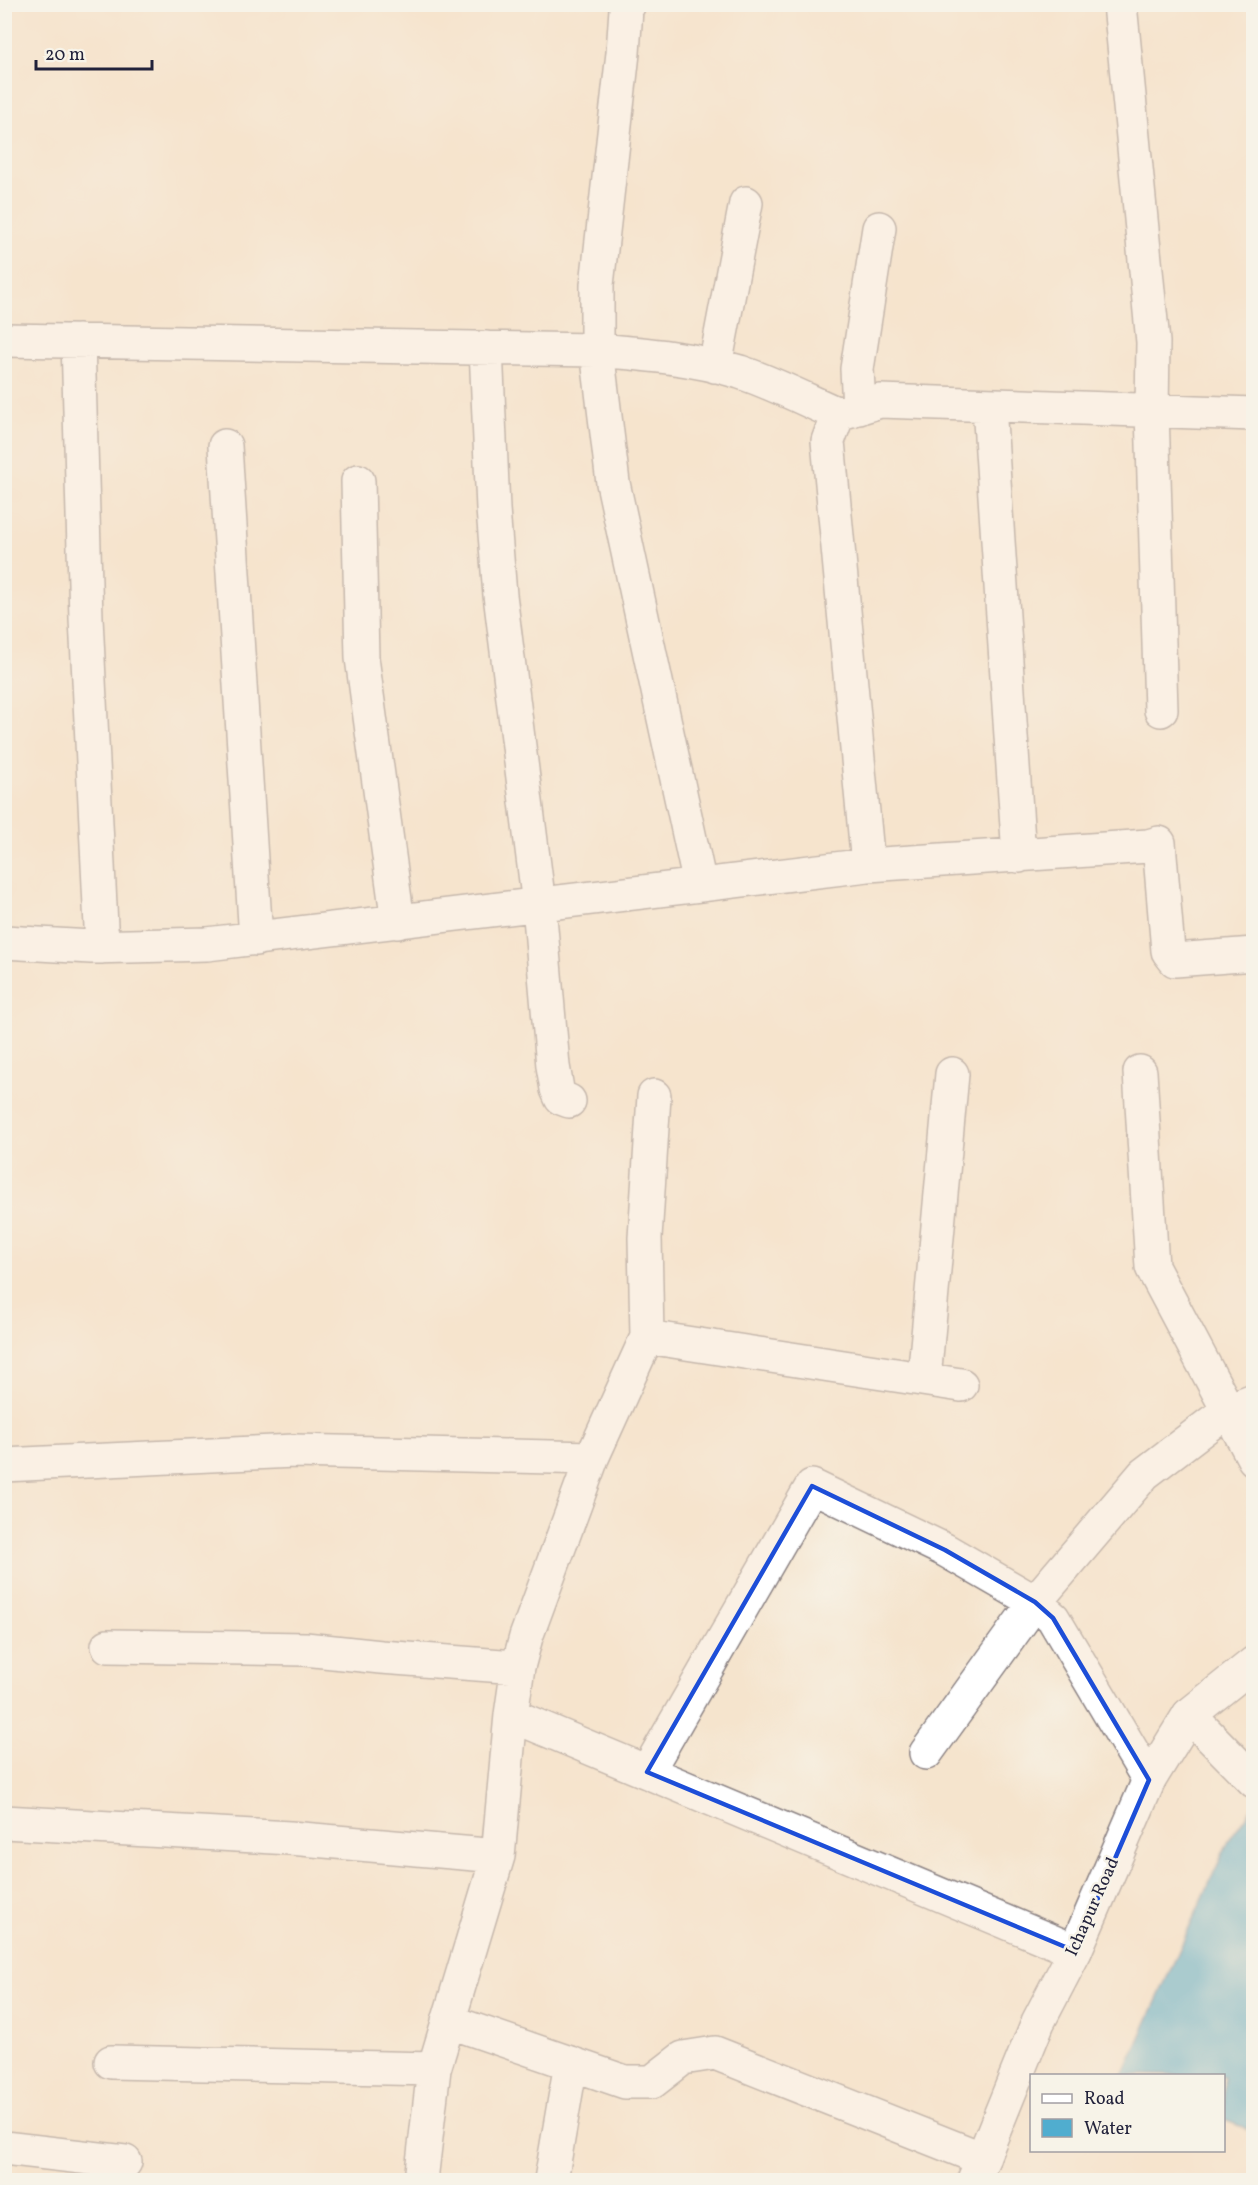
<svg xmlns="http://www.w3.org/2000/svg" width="1258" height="2185" font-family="Vollkorn,serif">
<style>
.water{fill:#50adcf;stroke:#396885;stroke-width:1.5}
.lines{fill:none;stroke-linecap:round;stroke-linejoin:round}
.street-casing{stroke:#8c8384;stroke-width:36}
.secondary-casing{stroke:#8c8384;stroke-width:36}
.street{stroke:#fff;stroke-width:33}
.secondary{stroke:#fff;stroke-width:33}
.marked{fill:none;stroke:#1d4ed8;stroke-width:4.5;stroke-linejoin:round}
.labels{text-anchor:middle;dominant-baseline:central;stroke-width:5;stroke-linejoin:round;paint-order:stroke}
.street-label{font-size:18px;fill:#22223b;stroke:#f7f3e8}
</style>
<rect width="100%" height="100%" fill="#f7f3e8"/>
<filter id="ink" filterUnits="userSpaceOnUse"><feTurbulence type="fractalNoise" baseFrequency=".0167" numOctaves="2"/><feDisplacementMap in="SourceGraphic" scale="12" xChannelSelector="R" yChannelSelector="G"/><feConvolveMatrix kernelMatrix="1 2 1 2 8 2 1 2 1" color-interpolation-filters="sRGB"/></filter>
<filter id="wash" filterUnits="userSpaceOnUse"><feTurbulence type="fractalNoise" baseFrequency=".008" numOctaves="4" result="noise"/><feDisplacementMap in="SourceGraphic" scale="24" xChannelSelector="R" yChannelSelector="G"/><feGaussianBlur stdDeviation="1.35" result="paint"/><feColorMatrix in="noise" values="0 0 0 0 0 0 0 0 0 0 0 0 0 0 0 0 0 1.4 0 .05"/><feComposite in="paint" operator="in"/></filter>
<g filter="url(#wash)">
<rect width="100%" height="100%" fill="#f5e4cd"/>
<path class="water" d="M1252,1808l2,1 -1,322 -29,-11v-44l-101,-1 106,-235z"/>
</g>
<g filter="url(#ink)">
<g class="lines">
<defs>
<path id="street" d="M629,4l-3,5 -3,44 -26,232v65l16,133 87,402
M1120,4l33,338 -1,69 9,299
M4,340l593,10c48,4 96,8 143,22 33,11 66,28 98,42
M78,341l8,277 16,329
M486,348l7,161 7,86 39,310 14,161 4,23 4,9 8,3
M715,366l31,-163
M989,406l30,450
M859,408l-2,-39 22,-141
M225,446l31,493
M358,481l4,177 36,264
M868,865l-40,-424 10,-27 42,-13 374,13
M4,942l87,5 116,-3 661,-79 280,-19 11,-3 9,108 7,9 79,-6
M1140,1072l12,195 102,192
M647,1337l314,48
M924,1379l28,-305
M4,1465l290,-14 298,7
M108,1646l197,3 76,8 137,10
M511,1715l564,236
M1189,1715l65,66
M926,1753l109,-151 109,-128 84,-64 26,-10
M647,1772l165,-286 133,64 90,52 18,16 96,162
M4,1822l286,16 208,18
M448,2021l177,61h27l31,-24 32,-5 268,106
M111,2062l323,7
M4,2148l121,14
M421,2180l13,-111 64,-213 13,-141 7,-48 8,-30 66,-179 55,-121 -2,-99 9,-142
M551,2180l20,-117"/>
<path id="secondary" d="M974,2180l64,-158 37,-71 74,-171 40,-65 65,-52"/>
</defs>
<use href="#street" class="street-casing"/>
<use href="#secondary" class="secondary-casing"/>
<use href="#street" class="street"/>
<use href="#secondary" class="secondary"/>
</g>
</g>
<path d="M0 0H1258V2185H0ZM812,1486l133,64 90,52 18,16 96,162 -74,171 -428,-179z" fill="#f5e4cd" fill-opacity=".55" fill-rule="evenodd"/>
<path class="marked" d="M812,1486l133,64 90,52 18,16 96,162 -74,171 -428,-179z"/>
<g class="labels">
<g class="street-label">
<text transform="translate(1093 1907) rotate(-66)">Ichapur Road</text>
</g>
</g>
<rect width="1258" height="2185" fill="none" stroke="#f7f3e8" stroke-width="24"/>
<rect x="1030" y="2074" width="195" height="78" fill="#f7f3e8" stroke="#a29fa3" stroke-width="1.5"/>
<rect x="1042" y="2094" width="30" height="9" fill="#ffffff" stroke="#a29fa3" stroke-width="1.5"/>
<text x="1084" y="2104" font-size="18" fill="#22223b">Road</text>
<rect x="1042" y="2119" width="30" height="18" fill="#50adcf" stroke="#a29fa3" stroke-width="1.5"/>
<text x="1084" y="2134" font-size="18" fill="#22223b">Water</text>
<path d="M36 60v9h116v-9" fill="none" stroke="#22223b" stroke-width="3"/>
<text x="45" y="60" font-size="18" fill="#22223b" stroke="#f7f3e8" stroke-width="4.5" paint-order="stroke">20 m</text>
</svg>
